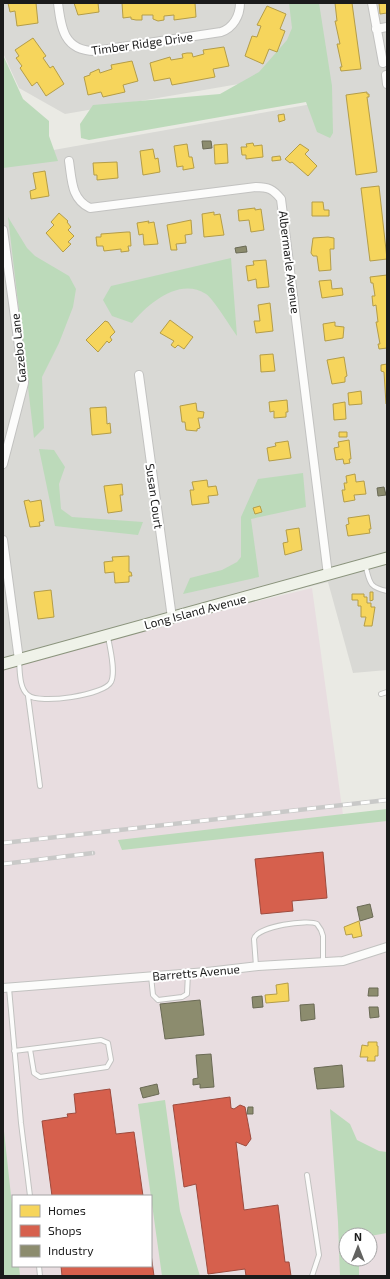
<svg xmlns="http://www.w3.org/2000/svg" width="390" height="1279" font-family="'Exo 2',sans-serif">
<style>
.residential{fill:#d9d9d5}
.industrial{fill:#e8dde0;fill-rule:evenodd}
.forest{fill:#bcdaba}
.homes{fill:#f6d55c;stroke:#b49d48}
.shops{fill:#d6604d;stroke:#9e4b3e}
.industry{fill:#8c8c6e;stroke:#6a6a55}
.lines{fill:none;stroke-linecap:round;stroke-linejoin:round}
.lane-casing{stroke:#c2c2c0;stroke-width:6}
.street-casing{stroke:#c2c2c0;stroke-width:10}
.secondary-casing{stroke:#8b947d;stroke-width:13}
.lane{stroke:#fcfcfb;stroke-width:4}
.street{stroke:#fcfcfb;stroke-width:8}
.secondary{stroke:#eff2e9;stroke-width:11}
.rail-casing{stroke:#c9c9c8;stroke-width:4.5}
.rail{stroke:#fff;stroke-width:3;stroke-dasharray:9;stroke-linecap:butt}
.labels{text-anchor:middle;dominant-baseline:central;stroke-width:4;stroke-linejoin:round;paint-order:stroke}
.street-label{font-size:12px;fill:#1b1b1b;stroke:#fff}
</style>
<rect width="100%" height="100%" fill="#eaeae4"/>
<path class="residential" d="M3,3h295l4,24 -28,51 -209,36 -46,-26 -16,-35z
M318,3h69v667l-34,3 -25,-91 -325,80v-503l326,-58z"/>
<path class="industrial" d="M312,588l32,234 43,-5v459h-384v-613zM13,1196h138v70h-138zM346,1235h24v24h-24z"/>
<path class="forest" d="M289,3h30l13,83 1,47 -3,5 -13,-6 -11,-30 -217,38 -8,-2 -1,-14 13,-19 127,-11 39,-22 28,-32 5,-12z
M3,55l20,44 26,22v15l9,25 -55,7z
M8,217l19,31 8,8 34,20 7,13 -3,18 -14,36 -17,34 2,51 -10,10z
M231,258l6,78c-6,-8 -24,-38 -31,-42 -27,-17 -58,10 -74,29l-20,-7 -9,-16 8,-14z
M39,449l15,1 11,17 -6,17 2,25 11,8 71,5 -5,13 -83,-9z
M303,473l3,34 -55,12 8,58 -76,17 7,-16 32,-8 15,-8 4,-5v-40l17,-38z
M387,809v12l-265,29 -4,-10z
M165,1100l15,111 20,65h-38l-24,-172z
M330,1109l20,15 7,16 22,11 8,1v81l-17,3v-1h-24v24h13v17h-19l-2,-54z
M3,1122l10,92v52h6l1,10h-17z"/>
<path class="homes" d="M8,3h28l2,20 -21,3 -2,-15 -5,1z
M74,3h24l1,9 -21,3z
M122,3h73l1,14 -22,3v-5l-10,1v4l-6,1 -5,-2v-4h-11v5h-6l-5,-1v-2l-8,1z
M335,3h17l9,66 -20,2 -1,-4h2l-5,-23h3l-5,-23h2z
M379,3h8v10l-7,1z
M267,6l19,8 -6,15 5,2 -8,21 -8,-3 -6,15 -18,-8 7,-20 5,1 4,-11 -4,-1z
M33,38l13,18 -3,2 7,10 3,-2 11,18 -18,12 -9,-14 -5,4 -12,-18 2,-2 -6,-8 3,-2 -4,-6z
M224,47l5,19 -16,3 2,8 -43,8 -2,-7 -16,3 -4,-18 20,-6 1,3 12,-2 -1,-4 5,-1h5l1,4 11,-3 -1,-4z
M132,61l6,20 -15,4 2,7 -22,5 -2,-5 -13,3 -4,-18 6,-2v-2l9,-4 1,4 12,-4 -1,-4z
M367,92v2h2v3h-2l10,75 -21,3 -10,-80z
M284,114l1,6 -6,2 -1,-7z
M253,143l1,3 8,-1 1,12 -17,2v-4h-4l-1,-8h6l-1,-3z
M187,144l2,13h3l2,11 -11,2v-4l-6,1 -3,-21z
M227,144l1,19 -13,1 -1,-19z
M300,144l9,6 -4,4 12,12 -9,10 -16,-14 -2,1 -5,-4z
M153,149l2,10 3,-1 2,14 -17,3 -3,-24z
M280,156l1,4 -9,1v-4z
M117,162l1,16 -21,2v-5h-3l-1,-12z
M45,171l4,25 -18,3 -1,-8 6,-2 -3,-16z
M379,186l8,73 -17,2 -9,-73z
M312,202h11l1,8h5v6h-17z
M255,208v2l6,-1 3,21 -13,2 -2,-12 -10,1 -1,-11z
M214,212v3l6,-1 4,21 -20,2 -2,-23z
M59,213l9,8 -1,1 4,5 -3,3 6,6 -6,6 3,2 -8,8 -17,-19 8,-8 -3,-3z
M191,220l1,14 -7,1 1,8 -10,1 1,6h-6l-4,-25z
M149,221l-1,2 6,-1 4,22 -14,1 -1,-11 -4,1 -2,-12z
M127,232h3l1,14h-3l1,5 -8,1v-3l-17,2 -1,-5h-6l-1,-9h5v-3z
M328,237l6,1v11h-4l1,21 -12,1 -2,-15h-4l-2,-3 2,-15z
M266,260l3,27 -12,1 -1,-9 -8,2 -2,-15 8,-1 -1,-4z
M387,275v73l-8,1 -1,-5h2l-4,-22h2l-2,-17 -3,1 -1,-10h3l-2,-13h-2l-1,-6z
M331,280l1,9 10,-1 1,7 -21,3 -3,-17z
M270,303l3,28 -17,2 -2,-12h6l-2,-16z
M170,320l23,17 -9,12 -6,-4 -3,3 -4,-3 3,-4 -14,-8z
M105,321l3,1 7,10 -5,5 2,3 -3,3 -2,-2 -9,11 -12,-12z
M335,322v4l9,1 -1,11 -18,3 -2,-17z
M273,354l2,17 -14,1 -1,-17z
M344,357l3,19 -2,1v5l-13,2 -5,-24z
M387,364v40h-1l-2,-32 -3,-1v-6z
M361,391l1,13 -13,1 -1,-12z
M287,400l1,12h-2v5l-12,1v-7l-4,1 -1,-10z
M345,402l1,17 -12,1 -1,-16z
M196,403l1,8 7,1 -1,6h-5l2,10 -3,1v2l-11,-1 -1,-8h-3l-2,-16z
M106,407l1,17 3,-1 1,10 -19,2 -2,-27z
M339,432h8v5h-8z
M349,440l2,19h-2l1,4 -6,1 -1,-5 -7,1 -2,-12 5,-1 -1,-5z
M288,441l3,17 -22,3 -2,-13 9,-2 -1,-3z
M355,474l1,8 8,-1 2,13 -12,1 1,5 -11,2 -2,-12h3l-1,-7h3l-1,-7z
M207,480l1,7 8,-1 2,9 -10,1 1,7 -17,2 -2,-15h4l-2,-8z
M122,484l1,11h-3l2,16 -14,2 -4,-27z
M29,500l1,2 11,-2 3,21 -5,1 1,4 -10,1 -6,-26z
M260,506l2,6 -7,2 -2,-6z
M369,515l2,14h-2l1,4 -22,3 -2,-11 3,-1 -1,-6z
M299,528l3,22 -17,5 -2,-12 5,-1 -2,-12z
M129,556v16h2l1,4h-3v6l-14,1 -1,-11 -9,1 -1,-11 9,-1 -1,-4z
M51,590l3,27 -16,2 -4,-27z
M370,592h3v8l-3,1z
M352,594h12v3h3v6h4v4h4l-3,19h-8l2,-9h-5v-11h-3v-6h-6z
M359,921l3,15 -9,2 -1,-4 -6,1 -2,-8z
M288,983l1,18 -23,2 -1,-8 12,-1 -1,-9z
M368,1042h9v4h1v10h-3v5h-8l1,-4h-8l2,-12 6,1z"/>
<path class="shops" d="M323,852l4,46 -35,3 1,10 -32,3 -6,-55z
M110,1089l6,45 18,-2 9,64h-91l-10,-75 26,-4 -1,-3 9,-1 -2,-19z
M230,1097l1,11 3,1 6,-4 5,2 6,32 -5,7 -10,-4 8,68 34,-5 7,57h4l2,14h-45l-1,-7 -37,5 -12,-90 -12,3 -11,-82z
M151,1254l3,22h-92l-1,-10h90z"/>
<path class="industry" d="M202,141h9l1,7 -9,1z
M246,246l1,6 -11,1 -1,-5z
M384,487l2,8 -8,1 -1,-8z
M370,904l3,13 -13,4 -3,-14z
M369,988h9v8h-10z
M262,996l1,11 -10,1 -1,-11z
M200,1000l4,35 -39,4 -5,-35z
M314,1004l1,15 -14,2 -1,-16z
M369,1007h9l1,10 -9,1z
M211,1054l3,33 -14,1v-4l-7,1v-6l5,-1 -2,-23z
M342,1065l2,22 -27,2 -3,-21z
M157,1084l2,10 -16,4 -3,-10z
M248,1107h5v7h-6z"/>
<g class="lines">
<defs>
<path id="lane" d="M365,564c5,18 3,23 22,27
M19,661c1,10 0,27 9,34 11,10 77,0 83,-13 5,-10 -1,-34 -3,-45
M381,694l6,-2
M28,696l12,90
M256,966l-2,-27c3,-13 55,-20 63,-15l4,6 2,6v26
M151,976l2,19 5,5 24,-3 5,-3 1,-21
M9,988l12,135 9,73
M14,1051l87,-11 7,3 3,17 -4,7 -67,10 -6,-4 -4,-24
M307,1175l12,80 -7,21
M39,1266l1,10"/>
<path id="street" d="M58,3c3,25 6,48 37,48l126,-19c12,-4 19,-16 19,-29
M372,3l11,60
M376,29l11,-2
M386,75l1,9
M69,161c3,19 2,38 21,47l166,-21c12,0 17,2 25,12l47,376
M3,230l21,153 -21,81
M139,375l33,243
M3,540l16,120
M3,988l204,-16 51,-6 85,-5 44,-14"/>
<path id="secondary" d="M3,664l384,-106"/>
</defs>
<use href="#lane" class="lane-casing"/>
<use href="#street" class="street-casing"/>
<use href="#secondary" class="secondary-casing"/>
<use href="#lane" class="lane"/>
<use href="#street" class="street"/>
<use href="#secondary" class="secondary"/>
<defs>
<path id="rail" d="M3,843l384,-43
M3,864l90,-11"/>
</defs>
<use href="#rail" class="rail-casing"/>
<use href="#rail" class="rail"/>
</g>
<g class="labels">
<g class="street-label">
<text transform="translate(142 43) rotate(-8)">Timber Ridge Drive</text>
<text transform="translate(290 262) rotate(83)">Albermarle Avenue</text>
<text transform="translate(18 348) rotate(-96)">Gazebo Lane</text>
<text transform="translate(155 496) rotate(82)">Susan Court</text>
<text transform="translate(195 611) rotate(-15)">Long Island Avenue</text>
<text transform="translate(196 972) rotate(-5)">Barretts Avenue</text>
</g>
</g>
<rect width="390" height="1279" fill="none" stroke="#1b1b1b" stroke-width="8"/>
<rect x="12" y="1195" width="140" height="72" fill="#ffffff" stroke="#a4a4a4"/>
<rect x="20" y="1205" width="20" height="12" fill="#f6d55c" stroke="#a4a4a4"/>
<text x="48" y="1215" font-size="12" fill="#1b1b1b">Homes</text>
<rect x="20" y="1225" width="20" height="12" fill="#d6604d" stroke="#a4a4a4"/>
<text x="48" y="1235" font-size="12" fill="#1b1b1b">Shops</text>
<rect x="20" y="1245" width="20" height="12" fill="#8c8c6e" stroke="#a4a4a4"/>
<text x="48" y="1255" font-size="12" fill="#1b1b1b">Industry</text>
<g transform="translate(358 1247)"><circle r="19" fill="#ffffff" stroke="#a4a4a4"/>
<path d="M0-3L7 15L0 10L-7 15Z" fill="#636361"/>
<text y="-6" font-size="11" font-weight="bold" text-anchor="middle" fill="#1b1b1b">N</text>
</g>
</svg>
